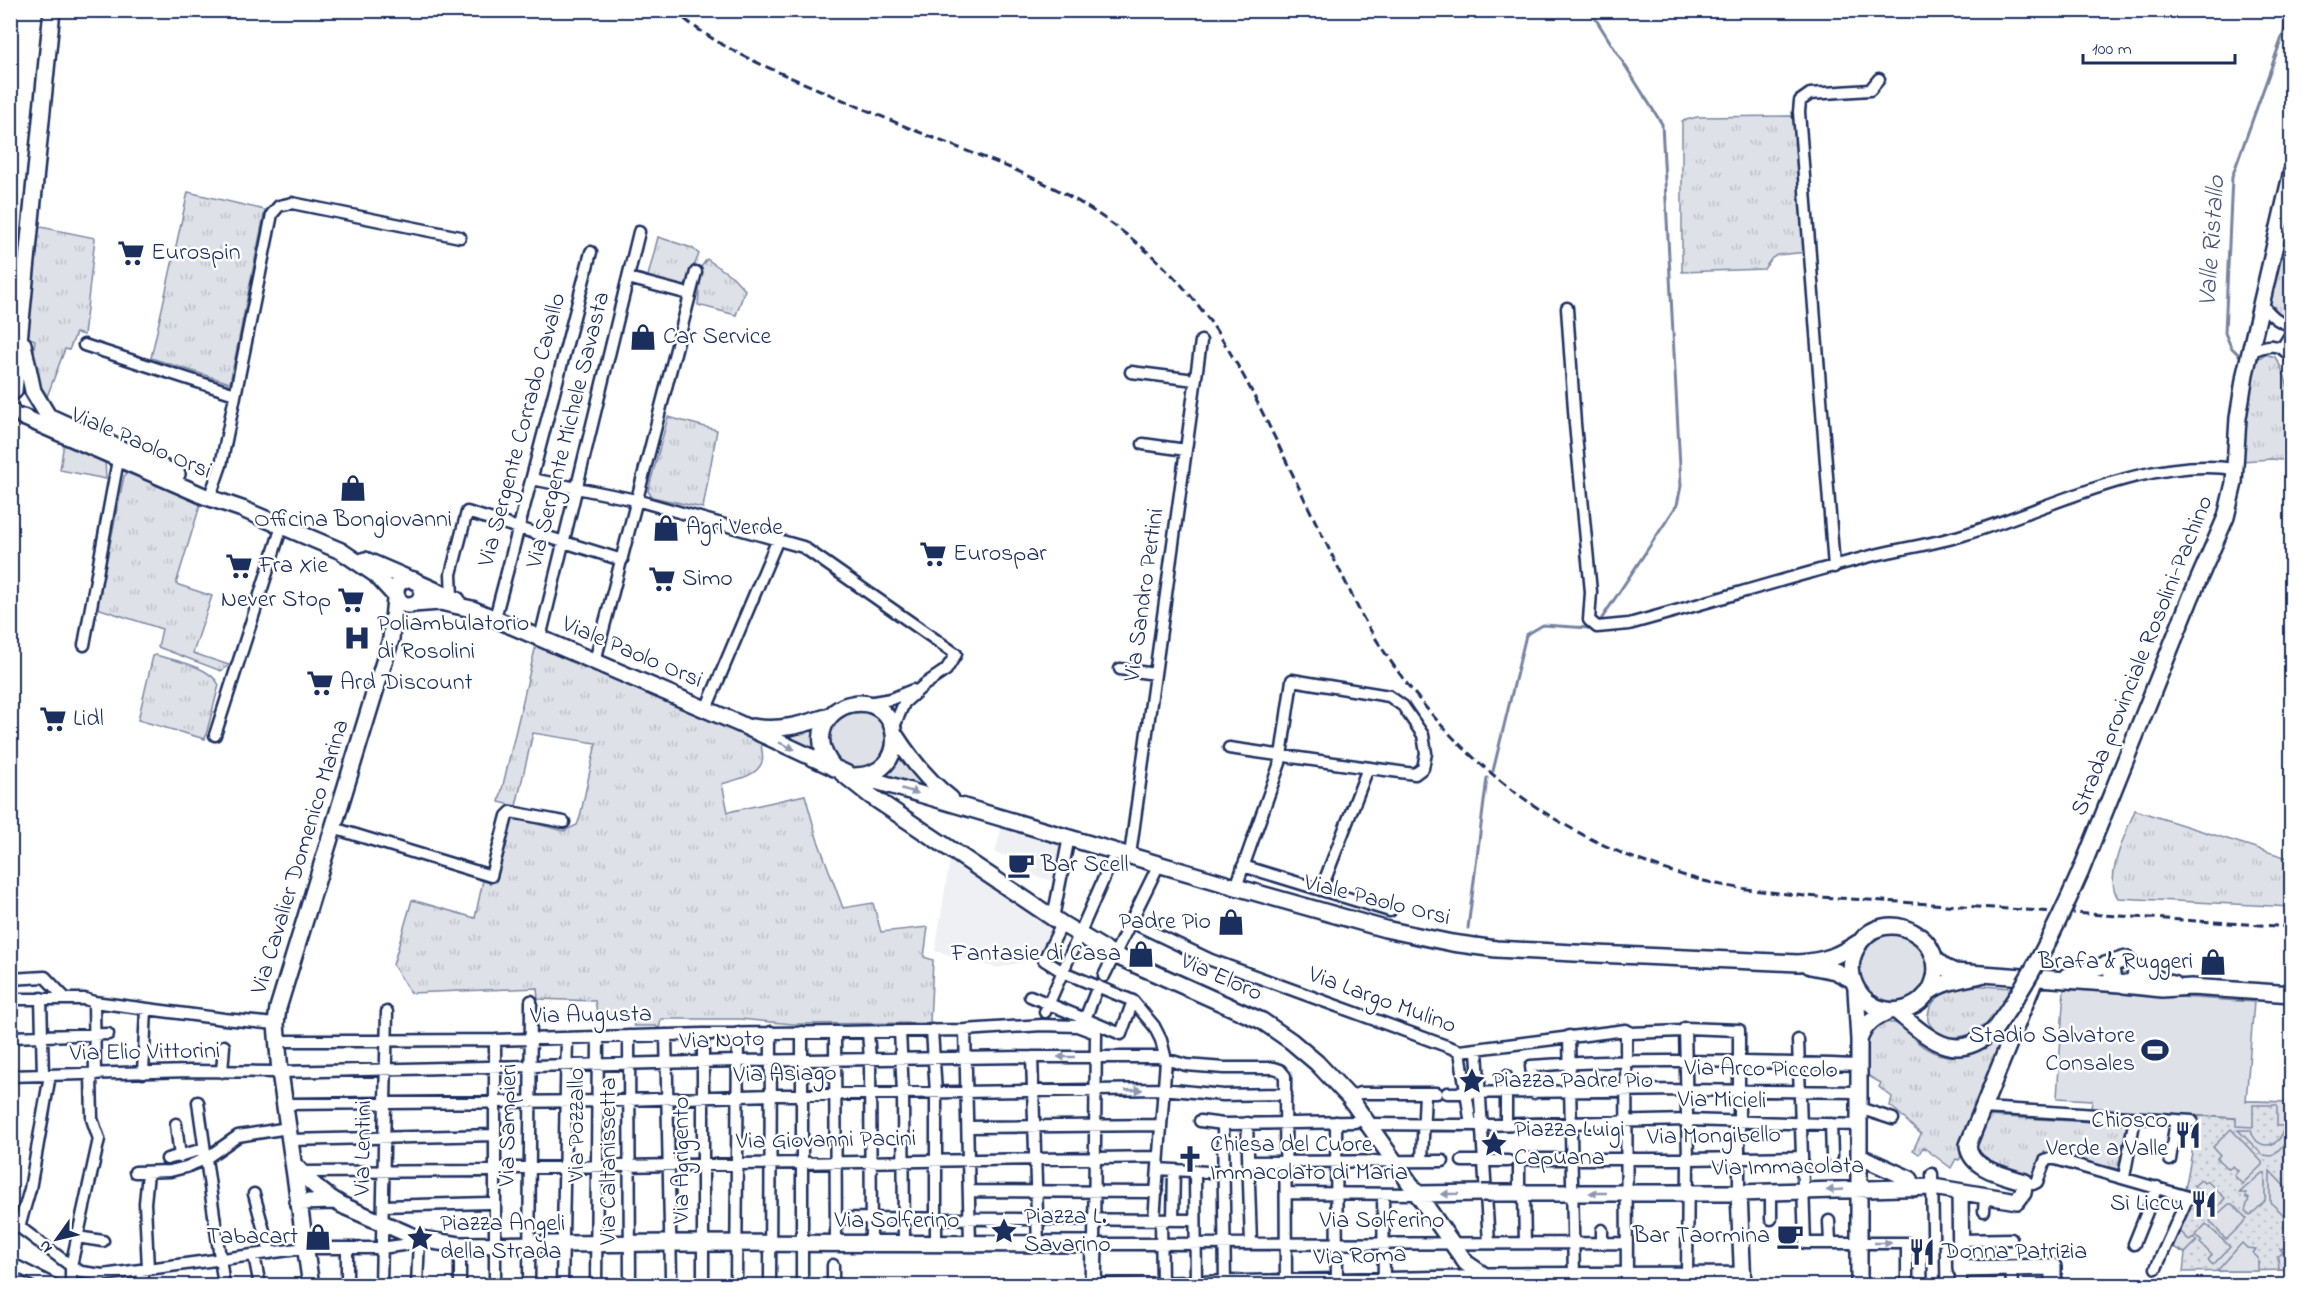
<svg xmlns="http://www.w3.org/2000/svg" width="2302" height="1296" font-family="'Indie Flower',sans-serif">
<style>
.built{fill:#eff0f4}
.grass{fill:url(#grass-tufts);stroke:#7c88a2;stroke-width:1.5}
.park{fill:url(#park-dots);stroke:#7c88a2;stroke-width:1.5}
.garden{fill:#dee1e7;stroke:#7c88a2;stroke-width:1.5}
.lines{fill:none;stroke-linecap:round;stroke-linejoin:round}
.stream{stroke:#77839f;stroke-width:3}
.street-casing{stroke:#1b2f5e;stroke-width:15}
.secondary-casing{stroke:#1b2f5e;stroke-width:20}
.street{stroke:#fff;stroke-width:10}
.secondary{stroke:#fff;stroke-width:15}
.rail{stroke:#1b2f5e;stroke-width:3;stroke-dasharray:9 4.5;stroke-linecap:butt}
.secondary-bridge-casing{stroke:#1b2f5e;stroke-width:20;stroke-linecap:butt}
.secondary-bridge{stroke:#fff;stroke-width:15}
.oneway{fill:#8d97ae}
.labels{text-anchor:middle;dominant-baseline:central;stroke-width:5;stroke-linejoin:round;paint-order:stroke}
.poi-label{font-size:24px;fill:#1b2f5e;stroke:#fff;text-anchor:start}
.street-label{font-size:24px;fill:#1b2f5e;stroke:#fff}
.water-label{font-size:26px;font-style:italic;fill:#49597e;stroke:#fff}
</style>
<defs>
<pattern id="grass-tufts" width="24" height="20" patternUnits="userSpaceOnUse" patternTransform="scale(1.5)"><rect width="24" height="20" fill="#dee1e7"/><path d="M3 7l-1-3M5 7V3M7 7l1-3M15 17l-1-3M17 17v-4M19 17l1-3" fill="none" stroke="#bec1c9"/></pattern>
<pattern id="park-dots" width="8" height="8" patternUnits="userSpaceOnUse" patternTransform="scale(1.5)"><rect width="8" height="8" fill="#dee1e7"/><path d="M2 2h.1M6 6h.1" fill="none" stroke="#bec1c9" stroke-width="1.8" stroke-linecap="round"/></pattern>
</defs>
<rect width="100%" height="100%" fill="#fff"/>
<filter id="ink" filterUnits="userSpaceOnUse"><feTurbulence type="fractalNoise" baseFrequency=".0167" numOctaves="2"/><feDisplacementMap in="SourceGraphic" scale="12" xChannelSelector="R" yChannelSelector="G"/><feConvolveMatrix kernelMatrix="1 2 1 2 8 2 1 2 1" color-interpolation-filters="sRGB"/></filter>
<g filter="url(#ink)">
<path class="built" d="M1002,825l60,18 -5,39 -37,-10 3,-11 -28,-8z
M950,859l107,67 -14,31 -46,11 -62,-17z"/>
<path class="grass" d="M1791,116l5,4 11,132 -30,3 -5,3 -8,11 -82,3v-151l15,-4z
M188,192l77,18 -35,173 -79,-25z
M2286,226l5,2v86l-13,2 -11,-14z
M41,227l54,11 -11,97 -8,-2 -7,17 -4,-1 -20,53 8,5 -2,7c-12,-24 -21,-48 -16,-74l-9,-3 10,-108z
M658,237l34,11 7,6 -15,36 -51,-16v-2l15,4z
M707,259l26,18 12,13 -9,25 -38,-10 3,-38z
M2265,354l10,3c21,31 16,68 16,104l-20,-2 -29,2 1,-28 10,-66 4,-7z
M668,417l49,13 -14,78 -51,-11 -4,-6z
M130,471l72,28 -26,85 36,12 -19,57 36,12 -8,6 -63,-24 4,-18 -65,-21 27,-132z
M536,645l225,97c0,6 3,15 1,20 -5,15 -28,18 -40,22l6,28 77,-17 12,43 26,70 30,-5 8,29 47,-5 -4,30 9,3 -3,63 -137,1 -53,-5h-79l-2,10 -3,-3h-22l-2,-8 -34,-1 -3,-16 -57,-2 -1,-11 -126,5 -18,-28 19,-65 63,18 8,-38 13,2 17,-64 51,13 13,-6 3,-8 16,-74 -63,-10 -17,73 -17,-4z
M156,655c19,6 54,11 63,30l-14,54 -67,-19 15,-64z
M2135,810l156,49v48l-173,-9c-15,-20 9,-67 17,-88z
M1967,985l60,4 -26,56 -41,108 1,4 -2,3 -3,-1 -5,9 -28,-21 -4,7 -6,-4 8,-16c-12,-9 -19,-20 -31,-28l2,-9 -13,-10 2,-4 -16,-9v-35l12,-15c29,-7 27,10 47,23 26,17 56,9 76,-12l-12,-9h-7l-1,3c-17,11 -41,13 -52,-8 -2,-23 20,-31 39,-36z
M1987,1116l140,8 -9,45 -74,-17 -10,25 -37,-9 -19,-11 -4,-11z"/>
<path class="park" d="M2246,1101l45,1v168l-108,2 2,-19 -12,-6 23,-54 -11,-4 14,-73 46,3z"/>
<path class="garden" d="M64,442l41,17 1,20 -46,-9z
M830 739a29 29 0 1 1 58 0a29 29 0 1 1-58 0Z
M821,724l-3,26 -38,-16z
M898,752l28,35 -40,-13z
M1857 968a36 36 0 1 1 72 0a36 36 0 1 1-72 0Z
M2064,989l190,13 -8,99 45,1v24h-14v-21h-24v22l-17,-1v-8l-145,-9 1,-9 -35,-2z
M2231,1129l31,33v3l-20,19 -8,-9 4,-4 -5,-5 -4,3 -12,-11 3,-3 -7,-8z
M2238,1130h13c4,20 28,20 32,0h8v8l-19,18 -9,-1z
M2270,1171l21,22v16l-6,7 -15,-14z
M2262,1173h3v28l-15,15 -5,-5 4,-13h-3v-5h-7z
M2201,1180l3,3 3,-2 18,17 -8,10 -2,-5 -21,-17z
M2229,1204h3l15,15 -21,21 -16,-19z
M2206,1224l24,23 -17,18 -5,-5 4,-5 -12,-12 2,-2 -6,-6z
M2180,1231l9,9 5,-3 3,4 -12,12 -12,-6z
M2242,1243l5,5 9,1 -3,4 5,5v13h-41z
M2291,1244v26h-12l-1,-13 5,-5 -3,-3 8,-2z"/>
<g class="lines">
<path class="stream" d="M1590,10l72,114 19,362 -4,19 -77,116
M2242,358l-11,-11 -6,-14 7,-156 52,-145 1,-12
M1493,771l33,-136 17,-10 46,3
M1468,928l19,-150"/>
<defs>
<path id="street" d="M628,278l61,16
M2261,303c8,10 16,20 31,22
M1567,308l8,116 16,168 -2,28 8,7 32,-3c82,-22 163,-48 246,-69 29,-7 59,-11 88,-20 86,-26 181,-79 272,-66
M84,345l151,49
M2282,348l10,-16
M2249,353c17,-9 31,-12 43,6
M1131,372l64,8
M1143,444l43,6
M532,479l104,21 167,47 153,107 -10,16 -22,15 -20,18 -11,26
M209,499l12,-34 51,-251 7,-8 13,-3 168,34
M1834,567l-35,-455 1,-11 10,-7 60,-4 9,-11
M452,597l-1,-23 16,-62 155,48
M495,618l96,-366
M540,638l99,-406
M84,645l34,-185
M595,661l101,-389
M1120,669l35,5
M868,703l23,-4 22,-9
M706,709l72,-170
M215,735l67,-209
M1229,748c62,9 124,18 186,26l8,-6 3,-15 -3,-18 -20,-29 -14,-10 -97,-16 -11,76 -1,7 -44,124
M333,828l158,48 16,-60 4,-4 53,10
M1130,855l71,-514
M1243,866l147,45
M1321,890l47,-122
M1053,918l16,-81
M1131,922l80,38 249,91 166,-21 5,3 51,-2 3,-3 54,2v163
M1062,924l-18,36 19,12 70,29 21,25 7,14 5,20 -12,160
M1104,976l55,-112
M10,979l35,-2 20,21
M1030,996l91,38 12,-33
M41,998l2,77
M10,999h75l9,3 130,17 52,5
M94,1002l1,73
M1045,1012l66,-150
M1085,1019l13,-33
M1685,1028l3,131 -1,116
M932,1030l4,63v151
M965,1030l5,214
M1626,1030l1,256
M900,1031l3,62 1,151
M835,1032l1,212
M868,1032l2,27 1,186
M666,1035l5,241
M629,1036l1,250
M1569,1036l5,241
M10,1037l98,-3
M1798,1040l7,203h102v43
M277,1041l218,-1 208,-6 262,-4 77,-5 35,1 19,7 -2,211 533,-1
M1477,1050l12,193
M1460,1051l11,74
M1032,1057l6,188
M222,1072l2,-26
M143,1073l3,-64
M10,1076l180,-5 90,1 458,-11 294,-4h126l28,8 38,3h50l6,2 5,6 1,210
M1447,1093l238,-3 173,2
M1534,1093l-3,-27c109,-9 219,-4 328,-1
M1349,1097l11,-4h77
M198,1102l26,184
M285,1104l312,-3 174,-6 392,-6 60,6 63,-1
M1859,1108l34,11
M1983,1108l209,13
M1200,1121l23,3 132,-2
M1336,1122l1,164
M1247,1123l4,121
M176,1124l4,33
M1223,1124l2,162
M1368,1124l114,1 205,-5 172,5
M1506,1124v-48
M1831,1124l1,32
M968,1127l193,-2
M290,1140l204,-5
M167,1159l37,-10
M1519,1159h169l114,-2
M1422,1160l3,-67
M2170,1160l6,-40
M1462,1161h46
M1248,1162l195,-1
M495,1168l662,-11
M1158,1169l65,4
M1195,1171l1,115
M135,1172l35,-1 16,-4 19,-8 33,-23 50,-8
M300,1172l189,-1
M148,1173l-3,30 3,66
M1932,1174l2,112
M2124,1177l11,-59
M2025,1182l8,2 4,-2 8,-21 7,-3 136,39 -32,71
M969,1191l188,1
M1771,1192v27
M1286,1193l132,1
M1519,1193v-27
M1524,1193l1,50
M254,1194l16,59
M1383,1194l1,91
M383,1206l105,-3
M1984,1211l1,-15
M836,1218l359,2
M10,1220l61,46 10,6 22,3 202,-27h76l29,-4 9,-5 -2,47
M1173,1220l1,-50
M1161,1221l1,61
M1829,1221l1,22
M19,1227l11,-38 20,-114
M1602,1230v13
M77,1237l26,4
M1961,1240l50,-1
M2134,1244l23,-57
M347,1248v38
M254,1255l6,31
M10,1263l46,23
M833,1265v21
M2011,1268l1,18
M142,1270l2,16
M1961,1283v-14
M1093,1284l392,-8
M71,1286v-20l28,-127 -7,-20 -1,-44
M381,1286l6,-274
M460,1286v-41
M495,1286v-246
M529,1286l2,-285
M562,1286l5,-248
M596,1286l2,-248
M703,1286v-252
M736,1286l2,-253
M770,1286l1,-254
M802,1286v-254"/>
<path id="secondary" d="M23,344l10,47 15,25 129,58
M14,391l38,-381
M10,411h2
M23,417l181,79 38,13 99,42 34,23 24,26
M365,560l44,19
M396 592a13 13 0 1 1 26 0a13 13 0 1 1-26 0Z
M414,581l43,19
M413,604l27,-2 32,7 268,115 112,52c62,2 51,-82 0,-72 -12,2 -23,10 -28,22 -6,15 0,30 10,42
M753,727c27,5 51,-3 77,-11
M895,735c16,25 33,46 56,64
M842,773l29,23 191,128 52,31 148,66 29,20 26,22 32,34 117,166 19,13 256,-1
M862,777l374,110 149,42 67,14 44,6 78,4 224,10c28,-2 40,-7 63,-22
M2080,873l111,-276 35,-80 8,-34 4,-65 7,-44 47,-203
M1934,958l10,9 11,5 165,12
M1810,966l25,5 18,9
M2135,967l29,15 10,2
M2067,976l59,-17 9,8 1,8 -4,7 -12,2 -7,-4 -2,-12 4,-6
M2124,985l38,4 29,-2 101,7
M1856,989l3,51v246
M1929,992c30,-51 -47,-94 -73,-43 -7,13 -6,28 1,40 12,21 38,28 59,15 6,-3 8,-8 13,-12 14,-11 36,-13 52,-17
M1896,1011c33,27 58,55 98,19
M1859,1040c6,-17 15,-22 30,-29
M1859,1156l51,23 4,9
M293,1163c15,18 32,34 53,44l73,32 41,6 210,-2 424,1 -1,42
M1960,1192l1,77 92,-2v19
M1491,1193h248l194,-6 84,14 6,-8 2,-11c-20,-7 -55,-12 -57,-37l67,-166
M1739,1193l4,93
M1418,1194l64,-1
M298,1202l37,-1
M311,1286l-31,-214 -4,-48 2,-16 113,-369 5,-50"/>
</defs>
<use href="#street" class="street-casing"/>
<use href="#secondary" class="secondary-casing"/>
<use href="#street" class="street"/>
<use href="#secondary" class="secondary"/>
<path class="rail" d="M674,10c40,36 90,56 139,77 39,17 79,34 118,50 40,16 81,30 119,49 36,18 70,42 100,68 70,61 103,140 143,221 16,34 33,68 50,102 9,18 17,37 28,54 78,127 184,210 329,249 34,9 70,12 105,16l487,31"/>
<defs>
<path id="secondary-bridge" d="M1994,1030c36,-49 62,-102 86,-157
M1482,1193h9"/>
</defs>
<use href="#secondary-bridge" class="secondary-bridge-casing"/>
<use href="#secondary-bridge" class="secondary-bridge"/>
</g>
<defs><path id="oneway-solid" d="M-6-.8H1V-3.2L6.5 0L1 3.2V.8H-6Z" transform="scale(1.5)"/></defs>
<g class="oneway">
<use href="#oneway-solid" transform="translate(787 746) rotate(24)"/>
<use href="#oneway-solid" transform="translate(910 791) rotate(16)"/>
<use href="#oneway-solid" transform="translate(1066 1057) rotate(-180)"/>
<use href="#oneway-solid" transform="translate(1134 1090) rotate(-2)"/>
<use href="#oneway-solid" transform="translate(1835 1190) rotate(177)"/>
<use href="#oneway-solid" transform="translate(1598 1193) rotate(180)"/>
<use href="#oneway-solid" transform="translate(1450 1194) rotate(179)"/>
<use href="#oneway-solid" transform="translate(1883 1243)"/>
</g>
</g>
<defs>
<symbol id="supermarket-bare" viewBox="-9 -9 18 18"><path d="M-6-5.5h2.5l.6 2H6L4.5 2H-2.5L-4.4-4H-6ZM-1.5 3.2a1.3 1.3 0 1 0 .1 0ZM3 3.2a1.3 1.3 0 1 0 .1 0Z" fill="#1b2f5e" stroke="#fff" stroke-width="2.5" paint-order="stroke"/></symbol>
<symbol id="shop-bare" viewBox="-9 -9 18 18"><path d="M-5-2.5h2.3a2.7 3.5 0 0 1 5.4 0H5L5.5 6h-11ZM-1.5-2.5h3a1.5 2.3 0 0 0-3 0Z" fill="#1b2f5e" stroke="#fff" stroke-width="2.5" paint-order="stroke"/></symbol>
<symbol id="hospital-bare" viewBox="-9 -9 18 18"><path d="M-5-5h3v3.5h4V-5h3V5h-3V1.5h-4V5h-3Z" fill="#1b2f5e" stroke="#fff" stroke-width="2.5" paint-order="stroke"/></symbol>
<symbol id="cafe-bare" viewBox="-9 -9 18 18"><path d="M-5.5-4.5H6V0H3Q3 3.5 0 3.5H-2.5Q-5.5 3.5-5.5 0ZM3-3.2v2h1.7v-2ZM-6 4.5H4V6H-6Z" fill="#1b2f5e" stroke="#fff" stroke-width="2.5" paint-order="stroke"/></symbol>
<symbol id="stadium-bare" viewBox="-9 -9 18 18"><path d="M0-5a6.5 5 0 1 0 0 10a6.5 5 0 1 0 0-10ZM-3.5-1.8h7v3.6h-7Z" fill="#1b2f5e" stroke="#fff" stroke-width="2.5" paint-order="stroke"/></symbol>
<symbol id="sight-bare" viewBox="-9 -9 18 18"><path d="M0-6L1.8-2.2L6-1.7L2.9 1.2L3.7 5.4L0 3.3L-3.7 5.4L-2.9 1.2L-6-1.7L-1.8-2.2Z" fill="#1b2f5e" stroke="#fff" stroke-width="2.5" paint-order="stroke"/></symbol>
<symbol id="restaurant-bare" viewBox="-9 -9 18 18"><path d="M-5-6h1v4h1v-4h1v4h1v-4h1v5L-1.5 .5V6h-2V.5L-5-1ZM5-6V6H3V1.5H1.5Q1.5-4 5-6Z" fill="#1b2f5e" stroke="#fff" stroke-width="2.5" paint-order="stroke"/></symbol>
<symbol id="church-bare" viewBox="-9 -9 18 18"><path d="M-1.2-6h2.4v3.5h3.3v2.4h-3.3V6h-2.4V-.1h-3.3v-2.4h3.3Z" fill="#1b2f5e" stroke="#fff" stroke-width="2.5" paint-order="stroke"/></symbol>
</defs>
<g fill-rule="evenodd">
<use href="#supermarket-bare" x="112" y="234" width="38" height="38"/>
<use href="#shop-bare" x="624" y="318" width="38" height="38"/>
<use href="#shop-bare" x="334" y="469" width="38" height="38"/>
<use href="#shop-bare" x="647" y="509" width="38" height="38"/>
<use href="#supermarket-bare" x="914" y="535" width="38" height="38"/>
<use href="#supermarket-bare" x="220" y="547" width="38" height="38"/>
<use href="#supermarket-bare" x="643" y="560" width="38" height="38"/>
<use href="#supermarket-bare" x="332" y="581" width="38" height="38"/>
<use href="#hospital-bare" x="338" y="619" width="38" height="38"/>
<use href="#supermarket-bare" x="301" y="664" width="38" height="38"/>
<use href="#supermarket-bare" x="34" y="700" width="38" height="38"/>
<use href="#cafe-bare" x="1002" y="846" width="38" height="38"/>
<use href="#shop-bare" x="1212" y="903" width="38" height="38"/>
<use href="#shop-bare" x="1122" y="935" width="38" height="38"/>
<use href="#shop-bare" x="2194" y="943" width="38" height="38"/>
<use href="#stadium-bare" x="2136" y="1031" width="38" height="38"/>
<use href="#sight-bare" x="1453" y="1062" width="38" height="38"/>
<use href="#restaurant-bare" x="2169" y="1116" width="38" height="38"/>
<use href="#sight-bare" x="1475" y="1125" width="38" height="38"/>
<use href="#church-bare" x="1171" y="1140" width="38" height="38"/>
<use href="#restaurant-bare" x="2185" y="1185" width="38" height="38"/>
<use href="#sight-bare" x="985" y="1212" width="38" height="38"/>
<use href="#cafe-bare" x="1771" y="1217" width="38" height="38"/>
<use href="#shop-bare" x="299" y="1218" width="38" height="38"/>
<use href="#sight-bare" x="401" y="1219" width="38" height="38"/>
<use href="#restaurant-bare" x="1903" y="1233" width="38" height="38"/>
</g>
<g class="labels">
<g class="poi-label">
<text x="151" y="253">Eurospin</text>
<text x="663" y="337">Car Service</text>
<text x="353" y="520" text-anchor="middle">Officina Bongiovanni</text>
<text x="686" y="528">Agri Verde</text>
<text x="953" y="554">Eurospar</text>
<text x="259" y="566">Fra Xie</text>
<text x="682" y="579">Simo</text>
<text x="331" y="600" text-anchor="end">Never Stop</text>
<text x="377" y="624">Poliambulatorio<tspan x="377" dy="28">di Rosolini</tspan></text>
<text x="340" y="683">Ard Discount</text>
<text x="73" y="719">Lidl</text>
<text x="1041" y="865">Bar Scell</text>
<text x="1211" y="922" text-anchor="end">Padre Pio</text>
<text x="1121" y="954" text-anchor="end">Fantasie di Casa</text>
<text x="2193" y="962" text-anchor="end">Brafa &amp; Ruggeri</text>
<text x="2135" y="1036" text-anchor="end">Stadio Salvatore<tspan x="2135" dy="28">Consales</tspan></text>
<text x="1492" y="1081">Piazza Padre Pio</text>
<text x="2168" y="1121" text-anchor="end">Chiosco<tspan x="2168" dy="28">Verde a Valle</tspan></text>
<text x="1514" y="1130">Piazza Luigi<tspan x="1514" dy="28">Capuana</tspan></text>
<text x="1210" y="1145">Chiesa del Cuore<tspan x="1210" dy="28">Immacolato di Maria</tspan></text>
<text x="2184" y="1204" text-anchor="end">Sì Liccu</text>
<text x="1024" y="1217">Piazza L.<tspan x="1024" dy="28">Savarino</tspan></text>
<text x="440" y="1224">Piazza Angeli<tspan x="440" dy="28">della Strada</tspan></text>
<text x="1770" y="1236" text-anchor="end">Bar Taormina</text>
<text x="298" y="1237" text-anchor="end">Tabacart</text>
<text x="1942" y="1252">Donna Patrizia</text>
</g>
<g class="street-label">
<text transform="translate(523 430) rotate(-75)">Via Sergente Corrado Cavallo</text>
<text transform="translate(569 430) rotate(-76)">Via Sergente Michele Savasta</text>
<text transform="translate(141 444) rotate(23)">Viale Paolo Orsi</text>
<text transform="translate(1145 595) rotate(-82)">Via Sandro Pertini</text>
<text transform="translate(632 653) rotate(23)">Viale Paolo Orsi</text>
<text transform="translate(2143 656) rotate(-68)">Strada provinciale Rosolini-Pachino</text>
<text transform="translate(301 857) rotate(-73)">Via Cavalier Domenico Marina</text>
<text transform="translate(1377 901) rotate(14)">Viale Paolo Orsi</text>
<text transform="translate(1221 978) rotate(24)">Via Eloro</text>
<text transform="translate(1382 1001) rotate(20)">Via Largo Mulino</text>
<text transform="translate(591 1016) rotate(-1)">Via Augusta</text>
<text transform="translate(722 1041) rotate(-2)">Via Noto</text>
<text transform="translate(145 1053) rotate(-1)">Via Elio Vittorini</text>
<text transform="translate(1761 1070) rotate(1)">Via Arco Piccolo</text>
<text transform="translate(785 1075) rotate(-1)">Via Asiago</text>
<text transform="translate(1722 1101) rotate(1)">Via Micieli</text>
<text transform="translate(509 1125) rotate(-89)">Via Sampieri</text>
<text transform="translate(577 1125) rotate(-90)">Via Pozzallo</text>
<text transform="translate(1714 1137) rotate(-1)">Via Mongibello</text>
<text transform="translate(826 1141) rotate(-1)">Via Giovanni Pacini</text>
<text transform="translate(364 1148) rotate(-89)">Via Lentini</text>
<text transform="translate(682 1160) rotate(-90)">Via Agrigento</text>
<text transform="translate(609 1161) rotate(-90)">Via Caltanissetta</text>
<text transform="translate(1788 1168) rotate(-1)">Via Immacolata</text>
<text x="897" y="1221">Via Solferino</text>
<text x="1382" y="1221">Via Solferino</text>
<text transform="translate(1360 1257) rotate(-2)">Via Roma</text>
</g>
<g class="water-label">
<text transform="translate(2213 241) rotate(-86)">Valle Ristallo</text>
</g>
</g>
<rect width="2302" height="1296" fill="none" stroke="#fff" stroke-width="36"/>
<rect x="18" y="18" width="2266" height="1260" fill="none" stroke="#1b2f5e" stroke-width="2" filter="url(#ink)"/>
<g transform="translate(57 1239) rotate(236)" stroke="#ffffff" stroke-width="4.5" paint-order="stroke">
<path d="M0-4.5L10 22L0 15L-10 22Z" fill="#1b2f5e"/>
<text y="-9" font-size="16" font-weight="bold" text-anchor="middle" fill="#1b2f5e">N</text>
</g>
<path d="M2083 54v9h152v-9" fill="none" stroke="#1b2f5e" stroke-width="3"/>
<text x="2092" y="54" font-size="18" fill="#1b2f5e" stroke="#ffffff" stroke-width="4.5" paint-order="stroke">100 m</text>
</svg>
